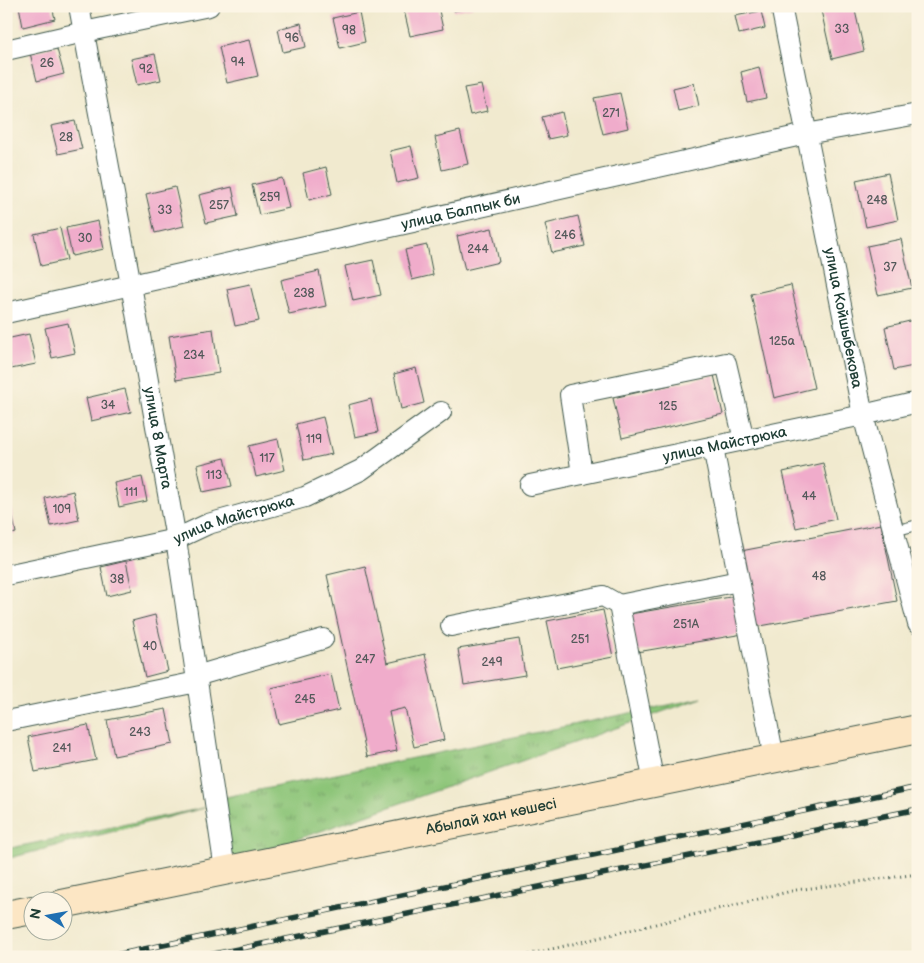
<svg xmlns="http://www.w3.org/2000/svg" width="924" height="963" font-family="'Balsamiq Sans',sans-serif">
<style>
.grass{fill:url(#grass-tufts);stroke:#558056}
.building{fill:#f0accb}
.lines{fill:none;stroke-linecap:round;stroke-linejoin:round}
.service-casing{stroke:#3e574b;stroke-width:12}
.minor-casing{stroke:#3e574b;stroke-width:22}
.secondary-casing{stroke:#3e574b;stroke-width:30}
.path{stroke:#3e574b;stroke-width:3;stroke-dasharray:1 4;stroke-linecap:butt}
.service{stroke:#fff;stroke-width:10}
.minor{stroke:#fff;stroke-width:20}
.secondary{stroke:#fce6c4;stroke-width:28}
.rail-casing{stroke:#1f3d34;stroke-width:5.5}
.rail{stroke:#fcf5e5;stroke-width:4;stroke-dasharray:11;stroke-linecap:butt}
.labels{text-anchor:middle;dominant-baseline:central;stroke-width:4;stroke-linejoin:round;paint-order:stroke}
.number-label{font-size:12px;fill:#53595a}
.street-label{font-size:15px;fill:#1f3d34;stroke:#fcf5e5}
</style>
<defs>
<pattern id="grass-tufts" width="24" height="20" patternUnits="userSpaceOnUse" patternTransform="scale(1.25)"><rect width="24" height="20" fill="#8bc477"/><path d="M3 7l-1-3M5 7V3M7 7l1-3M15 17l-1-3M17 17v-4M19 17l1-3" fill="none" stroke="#71a062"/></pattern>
</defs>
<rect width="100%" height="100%" fill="#fcf5e5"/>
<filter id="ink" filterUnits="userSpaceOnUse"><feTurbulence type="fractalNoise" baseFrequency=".02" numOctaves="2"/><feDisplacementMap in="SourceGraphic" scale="10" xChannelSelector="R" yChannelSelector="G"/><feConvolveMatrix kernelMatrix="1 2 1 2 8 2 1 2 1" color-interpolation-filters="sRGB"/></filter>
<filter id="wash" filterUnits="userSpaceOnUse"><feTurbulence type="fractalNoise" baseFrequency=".0096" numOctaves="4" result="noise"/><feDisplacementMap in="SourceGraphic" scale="20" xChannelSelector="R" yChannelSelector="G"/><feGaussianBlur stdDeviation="1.12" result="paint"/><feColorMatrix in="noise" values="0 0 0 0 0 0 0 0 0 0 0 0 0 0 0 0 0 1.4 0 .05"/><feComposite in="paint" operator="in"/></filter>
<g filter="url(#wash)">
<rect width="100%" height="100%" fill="#f1eacf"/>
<path class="grass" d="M702,698l-473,165 -8,-65z
M204,808l-198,51v-10z"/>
<g id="blocks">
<path class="building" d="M19,6h33l3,13 -32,8z
M403,6h35l5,23 -33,7z
M453,6h20v1l-19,4z
M820,6h34l10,45 -32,8z
M761,11l4,17 -26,6 -4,-18z
M359,12l6,30 -25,6 -7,-30z
M301,23l5,24 -23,5 -5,-23z
M249,40l9,36 -31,7 -8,-36z
M56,46l8,28 -27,7 -7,-28z
M155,54l6,26 -24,5 -6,-26z
M759,67l7,31 -19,4 -6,-30z
M694,83l5,23 -21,5 -5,-23z
M481,85l6,26 -17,4 -6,-27z
M620,93l8,35 -25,6 -9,-36z
M562,112l5,23 -19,4 -6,-22z
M75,121l7,28 -24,5 -7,-28z
M460,131l8,33 -26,6 -7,-33z
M411,146l8,32 -22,5 -7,-32z
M326,167l6,27 -23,6 -6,-27z
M888,173l10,47 -32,7 -10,-47z
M282,178l7,30 -30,7 -7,-30z
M175,187l9,39 -29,7 -9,-39z
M232,187l6,29 -32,7 -7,-28z
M578,216l7,30 -33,7 -7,-29z
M98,221l6,28 -32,7 -6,-28z
M60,228l7,32 -26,6 -7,-32z
M492,228l7,34 -34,8 -8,-34z
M901,239l11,49 -34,7 -11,-49z
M427,245l6,30 -21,5 -7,-30z
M373,260l8,35 -28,6 -8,-35z
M319,271l7,35 -37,8 -8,-34z
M250,284l9,37 -24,5 -8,-37z
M791,285l23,103 -40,10 -23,-104z
M918,319v46l-24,5 -9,-43z
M68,323l7,30 -23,5 -7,-30z
M213,329l6,44 -43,7 -7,-44z
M29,334l7,30 -25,5 -5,-21v-9z
M416,368l8,35 -23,6 -7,-35z
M714,375l9,39 -101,24 -9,-40z
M125,389l6,23 -40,9 -5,-23z
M371,399l7,33 -23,5 -7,-32z
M323,417l9,37 -28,6 -8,-36z
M278,439l7,31 -29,7 -7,-31z
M225,458l7,28 -29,6 -6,-27z
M823,463l13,56 -40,9 -13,-56z
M142,477l5,24 -28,6 -5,-24z
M73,491l6,29 -28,6 -6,-28z
M10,504l6,29 -10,2v-30z
M881,524l16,77 -142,26 -14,-76z
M126,561l6,29 -25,6 -6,-29z
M365,566l22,97 38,-9 19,86 -30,7 -9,-39 -16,4 8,39 -30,6 -40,-182z
M736,596l7,38 -106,18 -7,-38z
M603,610l10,47 -56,11 -10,-47z
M155,615l13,56 -23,6 -13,-56z
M519,639l6,36 -61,10 -6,-36z
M331,674l8,36 -60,14 -8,-36z
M166,709l7,35 -59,12 -7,-36z
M88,725l8,35 -61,12 -7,-35z"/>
</g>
</g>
<g filter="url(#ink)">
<use href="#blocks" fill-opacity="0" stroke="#3e574b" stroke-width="1"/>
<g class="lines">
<defs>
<path id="service" d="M893,531l25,-6"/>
<g id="minor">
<path id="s1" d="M79,6l52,279 45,254 49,331"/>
<path id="s2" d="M781,6l82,409 55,209"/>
<path d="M6,50l78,-18 125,-26"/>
<path id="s3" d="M6,313l800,-179 112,-20"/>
<path d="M713,447l61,311"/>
<path d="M582,474l-12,-79 156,-32 18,77"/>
<path id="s4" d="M530,485l333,-70 55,-13"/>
<path id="s5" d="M6,575l170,-36 32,-15 97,-27 56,-27 80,-58"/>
<path d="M451,626l152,-30 16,9"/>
<path d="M196,676l127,-37"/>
<path d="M6,721l191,-39"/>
<path d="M654,783l-35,-178 120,-24"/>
</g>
<g id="secondary">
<path id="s6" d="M62,904l856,-175"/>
<path d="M6,915l26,-5"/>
</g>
</defs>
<use href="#service" class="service-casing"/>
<use href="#minor" class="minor-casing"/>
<use href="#secondary" class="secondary-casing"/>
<path class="path" d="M519,957l277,-67 122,-16"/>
<use href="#service" class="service"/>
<use href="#minor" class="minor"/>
<use href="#secondary" class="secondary"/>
<defs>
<path id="rail" d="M106,957l812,-170
M199,957l719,-148"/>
</defs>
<use href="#rail" class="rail-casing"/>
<use href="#rail" class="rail"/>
</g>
</g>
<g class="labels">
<g class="number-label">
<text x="842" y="29">33</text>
<text x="349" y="30">98</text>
<text x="292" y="38">96</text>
<text x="238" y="62">94</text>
<text x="47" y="63">26</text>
<text x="146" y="69">92</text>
<text x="611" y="113">271</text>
<text x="66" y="137">28</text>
<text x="270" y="197">259</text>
<text x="877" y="200">248</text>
<text x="219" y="205">257</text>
<text x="165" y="210">33</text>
<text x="565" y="235">246</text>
<text x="85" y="238">30</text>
<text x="478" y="249">244</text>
<text x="890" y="267">37</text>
<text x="304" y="293">238</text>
<text x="782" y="341">125а</text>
<text x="194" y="355">234</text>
<text x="108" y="405">34</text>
<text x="668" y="406">125</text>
<text x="314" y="439">119</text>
<text x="267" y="458">117</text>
<text x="214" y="475">113</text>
<text x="131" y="492">111</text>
<text x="809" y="496">44</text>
<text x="62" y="509">109</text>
<text x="819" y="576">48</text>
<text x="117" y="579">38</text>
<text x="686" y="624">251А</text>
<text x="580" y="639">251</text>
<text x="150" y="646">40</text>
<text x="365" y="659">247</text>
<text x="492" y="662">249</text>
<text x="305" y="699">245</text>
<text x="140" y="732">243</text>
<text x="62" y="748">241</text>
</g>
<g class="street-label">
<text stroke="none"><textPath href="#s3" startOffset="466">улица Балпык би</textPath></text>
<text stroke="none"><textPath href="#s2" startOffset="318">улица Койшыбекова</textPath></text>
<text stroke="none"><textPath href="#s1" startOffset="439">улица 8 Марта</textPath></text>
<text stroke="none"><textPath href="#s4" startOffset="199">улица Майстрюка</textPath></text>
<text stroke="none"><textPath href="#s5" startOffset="235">улица Майстрюка</textPath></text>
<text stroke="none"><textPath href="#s6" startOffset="438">Абылай хан көшесі</textPath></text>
</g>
</g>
<rect width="924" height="963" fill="none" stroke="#fcf5e5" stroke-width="25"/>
<g transform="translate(48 916) rotate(281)"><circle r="24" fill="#fcf5e5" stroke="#a4ab9e"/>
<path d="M0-4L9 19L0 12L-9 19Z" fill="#1f6fb2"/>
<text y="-8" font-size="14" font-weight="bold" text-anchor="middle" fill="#1f3d34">N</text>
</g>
</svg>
